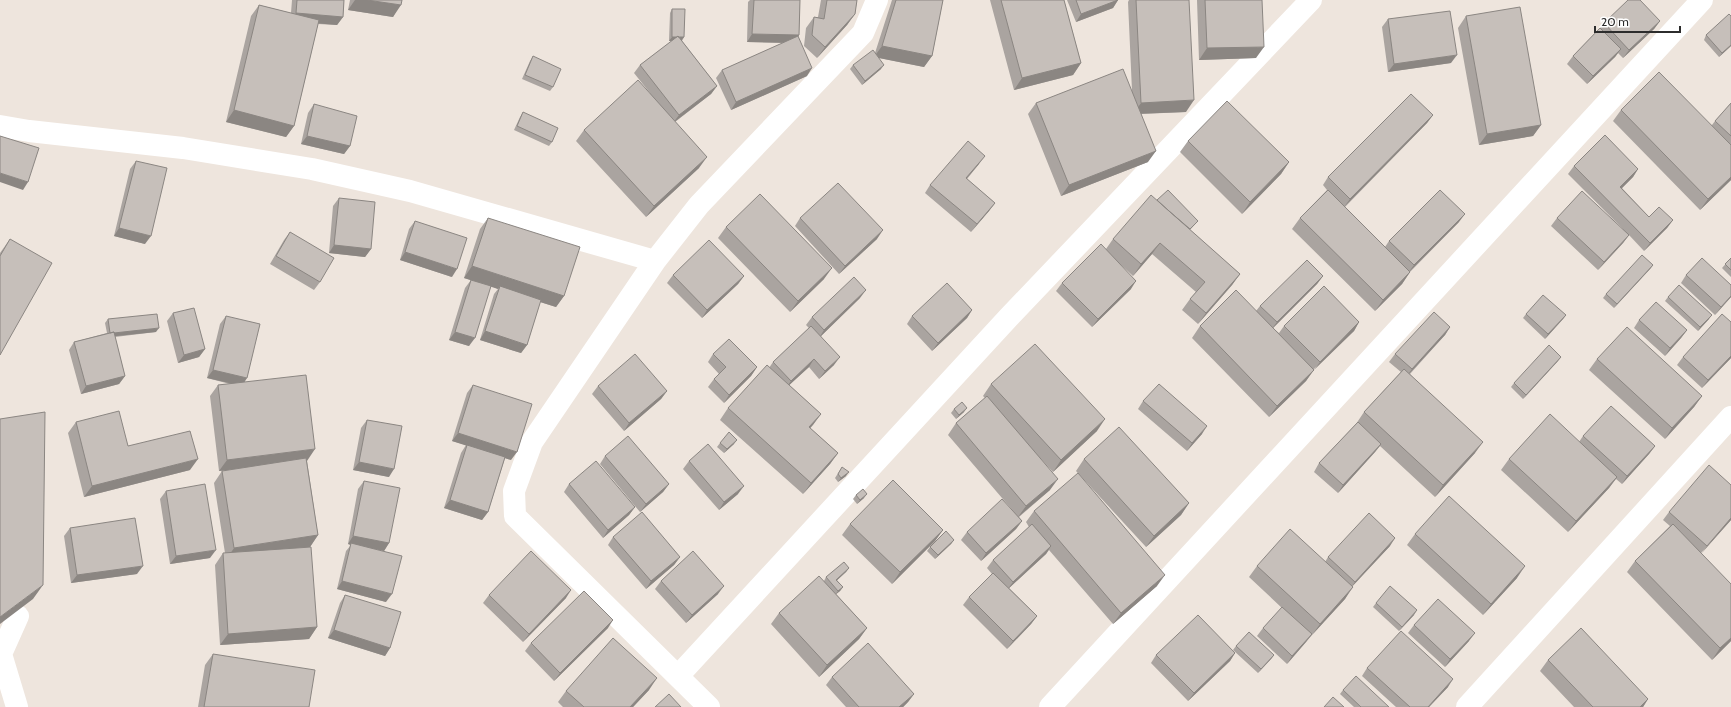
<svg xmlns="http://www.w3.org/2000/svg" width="1731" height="707" font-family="Cabin,sans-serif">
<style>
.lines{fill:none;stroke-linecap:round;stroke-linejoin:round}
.minor{stroke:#fff;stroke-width:22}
.wall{fill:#aaa4a0}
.shaded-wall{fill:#8b8682}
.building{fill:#c6bfba;stroke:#8b8682}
</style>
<rect width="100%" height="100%" fill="#eee5dd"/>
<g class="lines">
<path class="minor" d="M0,126l29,5 154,17 129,21 98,22 245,70
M678,676l331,-359 302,-317
M17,707l-16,-53 17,-38
M709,707l-194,-191 -1,-25 18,-49 123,-181 44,-56 164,-172 14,-33
M1050,707l652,-707
M1467,707l264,-290"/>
</g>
<path class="wall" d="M292,0h52l-1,17 -6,8 -19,-1 -24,102 -8,11 -60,-15 25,-106 8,-11 32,8z
M350,0h52l-9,17 -45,-7z
M750,0h50l-1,35 -1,2 9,39 -76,34 -15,-32 6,-8 61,-27 -36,-1 1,-40z
M821,0h36l-2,14 -8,11 -30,33 -13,-12 2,-18 8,-11h4z
M892,0h51l-11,56 -8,11 -45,-9 2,11 -19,16 -12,-16 3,-4 22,-12z
M990,0h74l17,63 -8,12 -59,15z
M1067,0h51l-5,8 -37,14z
M1129,0h60l-3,112 -45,2 7,48 -87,34 -33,-82 8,-11 96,-12 -4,-89z
M1197,0h65l-6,58 -57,2z
M672,9l12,28 -2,4 35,45 -6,8 -36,28 24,46 -53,49 -70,-76 8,-11 66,-37 -16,-20 6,-8 32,-24h-3l1,-28z
M1466,16l75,109 -8,11 -54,9 -21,-117z
M1731,16v30l-12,11 -15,-17 2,-5z
M1388,19l63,44 -63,9 -6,-45z
M1660,21l-6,8 -31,29 -5,-5 -3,4 -28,27 -20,-20 6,-8 26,-27 5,-6z
M533,56l20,31 -3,4 -28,-12 8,-18z
M1731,103v77l-31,30 -87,-89 8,-11 91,15 3,-4z
M314,104l36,42 -6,8 -43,-10 7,-31z
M523,112l29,30 -3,4 -35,-16 6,-13z
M1433,115l-6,8 -82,84 40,40 4,-6 70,-19 -49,50 -8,12 -27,27 -83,-82 8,-11 27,-28 -4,-5 5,-8z
M1188,141l101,21 -8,12 -39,40 -62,-62z
M136,161l9,83 -31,-8 16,-67z
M979,164l-12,15 28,24 -6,8 -18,21 -46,-39 5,-8z
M1574,166l64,3 -5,8 -11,11 27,29 24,3 -6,8 -23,23 -15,-16 -6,8 -25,27 -47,-44 6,-8 66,11 -55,-55z
M339,198l32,51 -6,8 -36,-4 4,-47z
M1157,200l41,21 -8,9 50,44 -8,11 -34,39 -16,-14 8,-11 6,-7 -44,-38 -19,22 -13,-12 11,25 -39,38 -36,-36 6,-8 44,-34 7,-10z
M488,218l76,78 -8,11 -16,-5 -13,43 -6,8 -41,-13 14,-46 4,-5 -7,-3 -22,60 -20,-6 16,-52 6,-8 -7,-2 16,-49z
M800,218l77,21 -38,35 -44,-48z
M415,221l37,56 -52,-17 9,-31z
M726,227l98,52 -34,33 -72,-74z
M290,232l30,50 -6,8 -44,-26 14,-24z
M10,239l-10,116v-102z
M1731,258v19l-9,-9z
M1653,265l-3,4 -36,39 -11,-10 3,-4z
M673,275l71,1 -6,8 -36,34 -35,-35z
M1686,275l45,10v12l-16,18 -34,-32z
M1323,276l-6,8 -44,44 6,5 5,-7 75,-4 -5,9 -40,38 -8,12 -37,36 -77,-79 8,-12 56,-15 4,-5z
M1668,297l41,22 -11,12 -33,-30z
M860,298l-39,38 13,29 -15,14 -10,-12 -20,18 32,29 -11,14 28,25 -8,11 -27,30 -83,-74 8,-12 41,-40 4,-6 36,-34 -3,-3 6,-8z
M972,310l-5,8 -35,33 -25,-27 5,-8z
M173,313l32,36 -6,8 -21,6 -11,-42z
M1526,314l40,1 -3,4 -18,20 -22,-21z
M226,316l19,66 62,79 11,74 -8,12 -7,1 14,79 -8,12 -89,6 -5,-80 8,-12h2l-11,-70 8,-12 16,-2 -19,2 -9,-75 8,-11 12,-1 -23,-6 13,-54z
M108,319l48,13 -41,5 10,39 -6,8 -38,10 -12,-44 5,-8 33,-9 -2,-10z
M1639,320l48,10 -6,8 -16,18 -31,-28z
M1450,327l-5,8 -35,39 65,79 -40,44 -55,-51 -5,6 -37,41 -24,-21 5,-9 37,-39 8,-12 37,-40 -12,-10 6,-8z
M713,354l44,13 -6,9 -27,27 -16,-16 6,-8 5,-5 -11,-12z
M1683,357l48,1 -29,30 -25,-23z
M1597,359l105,37 -8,11 -29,32 -76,-69z
M1558,361l-35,38 -12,-12 3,-4z
M991,384l106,47 -44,41 -15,-16 12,34 -31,27 3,4 -6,8 -35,32 -20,-21 6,-8 47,-20 -66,-77 8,-12 29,-25 -2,-2z
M473,385l38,75 -6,-2 -17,54 -6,8 -38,-12 17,-55 5,-8 -14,-4 15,-48z
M598,386l69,5 -6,8 -37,32 -32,-37z
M1143,401l59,33 -15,17 -49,-42z
M954,409l10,3 -8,7 -5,-6z
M367,420l22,57 -36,-7 8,-42z
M76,422l52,24 62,24 -106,27 -16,-64z
M1583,436l72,10 -6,8 -27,30 -6,-5 -7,9 -41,44 -67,-62 8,-11 70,-17z
M720,443l14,1 -10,9 -7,-6z
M605,456l64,28 -6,8 -23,20 -40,-48z
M1084,459l105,44 -8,12 -35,32 -70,-76z
M689,461l49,33 -19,16 -36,-41z
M842,467l4,9 -8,6 -3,-4z
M364,481l25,62 -5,8 -9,-2 11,53 -49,-13 9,-38 5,-6 -3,-1 10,-55z
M569,484l66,23 -6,8 -26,23 -39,-46z
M1731,485v35l-30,33 30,88 -19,19 -85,-88 8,-11 35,-35 -7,-6 6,-8z
M166,491l44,67 -40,6 -10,-65z
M856,495l8,3 -7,6 -4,-5z
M1034,511l123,75 -44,38 -64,-74 -3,4 -37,34 28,28 -6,8 -24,25 -44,-44 6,-8 23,-23 -5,-6 6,-8 36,-33 -3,-5z
M850,524l93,6 -8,11 -43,43 -50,-49z
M70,528l67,46 -66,9 -7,-47z
M1415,534l102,44 -34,37 -76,-70z
M613,537l67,20 -6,8 -28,24 -38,-44z
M954,540l-3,4 -16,15 -8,-8 3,-4z
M1390,546l-38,40 -7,13 -33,36 -6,7 -19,22 -30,-28 6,-8 19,-20 -33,-31 8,-11 68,-4 3,-5z
M849,568l-3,4 -9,8 6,7 -3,4 -4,3 31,34 -8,11 -40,38 -48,-53 8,-11 45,-32 2,-4z
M661,581l57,13 -32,29 -31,-34z
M345,595l45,53 -5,8 -57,-18 12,-35z
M489,595l77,3 -43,44 -40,-39z
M1376,603l38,12 -15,16 -26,-24z
M1414,625l55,16 -24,26 -37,-34z
M608,628l-54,53 -29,-30 6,-8z
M1236,646l38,9 -3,4 -13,14 -25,-23z
M1235,653l-5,8 -42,40 -37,-38 5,-8z
M213,654l96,53h-111l7,-42z
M1548,660l100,39 -5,8h-69l-34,-36z
M1367,668l81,19 -19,20h-33l-34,-31z
M832,677l82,17 -6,8 -5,5h-57l-20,-22z
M649,690l-16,17h-70l-5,-5 8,-11z
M1343,690l46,17h-35l-14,-13z"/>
<path class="shaded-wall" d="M355,0h12l34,5 -8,12 -45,-7z
M1118,0l-5,8 -37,14 5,-8z
M296,13l47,4 -6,8 -47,-4z
M855,14l-8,11 -30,33 8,-11z
M1660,21l-6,8 -31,29 6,-8z
M752,34l47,1 -5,8 -47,-1z
M672,37h12l-3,4h-12z
M1731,45v1l-12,11 3,-4z
M882,46l50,10 -8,11 -50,-10z
M1264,47l-8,11 -57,2 8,-12z
M1621,49l-6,8 -28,27 6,-8z
M1457,55l-6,8 -63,9 6,-8z
M1081,63l-8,12 -59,15 8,-12z
M884,65l-3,4 -19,16 3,-4z
M812,68l-5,8 -76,34 5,-8z
M717,86l-6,8 -38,29 6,-8z
M1194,100l-8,12 -53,2 8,-11z
M234,110l60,16 -8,11 -60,-15z
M1433,115l-6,8 -83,84 6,-8z
M1541,125l-8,11 -54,9 8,-11z
M307,136l43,10 -6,8 -43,-10z
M1156,151l-8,11 -87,34 8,-11z
M985,156l-6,8 -19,22 6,-8z
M707,157l-8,11 -53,49 8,-11z
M1289,162l-8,12 -39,40 8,-12z
M1638,169l-5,8 -18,18 5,-8z
M0,173l28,9 -5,8 -23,-8z
M1731,177v3l-31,30 8,-11z
M995,203l-6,8 -18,21 6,-8z
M1465,214l-6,8 -51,51 6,-8z
M1673,220l-6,8 -23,23 6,-8z
M119,228l32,8 -6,8 -31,-8z
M883,230l-6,9 -38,35 6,-8z
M1629,235l-6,8 -25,27 6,-8z
M1160,243l-8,11 -19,22 8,-12z
M334,245l37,4 -6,8 -36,-4z
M405,252l52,17 -5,8 -52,-17z
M1653,265l-3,4 -36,39 3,-4z
M472,266l92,30 -8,11 -57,-18 1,-3 -2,3 -34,-11z
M832,268l-8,11 -34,33 8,-11z
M1410,272l-8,12 -27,27 8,-11z
M1240,274l-8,11 -34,39 8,-11z
M744,276l-6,8 -36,34 5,-8z
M1323,276l-6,8 -46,46 6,-8z
M1136,281l-5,8 -39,38 6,-8z
M866,290l-6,8 -41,40 5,-8z
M1731,296v1l-16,18 6,-8z
M972,310l-5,8 -35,33 6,-8z
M1566,315l-3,4 -18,20 3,-5z
M1712,315l-3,4 -11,12 2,-4z
M1359,322l-5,9 -40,39 6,-8z
M1450,327l-5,8 -39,42 6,-8z
M159,328l-3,4 -49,5 3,-4z
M1687,330l-6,8 -16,18 5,-8z
M485,331l42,14 -6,8 -41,-13z
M455,332l20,6 -6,8 -20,-6z
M205,349l-6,8 -21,6 6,-8z
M1731,356v2l-29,30 6,-8z
M840,357l-6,8 -15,14 6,-8z
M1561,357l-3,4 -35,38 3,-4z
M814,359l-5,8 -24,22 6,-8z
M757,367l-6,9 -27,27 5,-8z
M213,370l34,8 -5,8 -35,-8z
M1314,370l-8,11 -37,36 8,-11z
M125,376l-6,8 -38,10 5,-8z
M667,391l-6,8 -37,32 5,-8z
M1702,396l-8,11 -29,32 7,-11z
M967,408l-3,4 -8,7 3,-4z
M821,414l-8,11 -12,13 8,-11z
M1105,419l-8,12 -44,41 8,-12z
M1207,426l-5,8 -15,17 5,-8z
M458,433l59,19 -6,8 -59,-19z
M737,440l-3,4 -10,9 3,-4z
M1483,442l-8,11 -40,44 8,-12z
M1381,444l-6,8 -37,41 5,-8z
M1655,446l-6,8 -27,30 5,-8z
M315,449l-8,12 -88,10 8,-11z
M838,453l-8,11 -27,30 8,-11z
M198,459l-8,11 -106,27 8,-11z
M359,462l35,7 -5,8 -36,-7z
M849,472l-3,4 -8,6 3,-4z
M1617,477l-8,11 -41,44 8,-11z
M1058,479l-8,11 -32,27 8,-11z
M669,484l-6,8 -23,20 6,-8z
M744,486l-6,8 -19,16 5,-8z
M867,494l-3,4 -7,6 3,-4z
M450,500l38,12 -6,8 -38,-12z
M1189,503l-8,12 -35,32 8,-11z
M635,507l-6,8 -26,23 5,-8z
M1731,518v2l-30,34 6,-8z
M1022,521l-6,8 -35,32 5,-8z
M943,530l-8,11 -43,43 8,-12z
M318,535l-8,12 -84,13 8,-12z
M353,536l36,7 -5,8 -33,-6v-2v2l-3,-1z
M1395,538l-5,8 -41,44 6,-8z
M954,540l-3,4 -16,15 3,-4z
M1051,546l-5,8 -39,36 6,-8z
M216,550l-6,8 -40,6 6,-8z
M680,557l-6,8 -28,24 5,-8z
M143,566l-6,8 -66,9 6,-8z
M1525,566l-8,12 -34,37 8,-11z
M849,568l-3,4 -13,12 3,-4z
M1165,575l-8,11 -44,38 8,-11z
M342,581l50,13 -6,8 -49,-13z
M43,585l-10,14 -33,25v-7z
M724,586l-6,8 -32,29 6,-8z
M843,587l-3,4 -5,4 3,-4z
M1353,587l-8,12 -33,36 8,-11z
M571,590l-5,8 -43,44 6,-8z
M1417,610l-3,5 -15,16 3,-4z
M1037,616l-6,8 -24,25 6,-8z
M613,620l-5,8 -54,53 6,-8z
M317,627l-8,12 -89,6 8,-11z
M867,628l-8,11 -40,38 8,-12z
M334,630l56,18 -5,8 -57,-18z
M1475,633l-6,8 -24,26 5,-8z
M1312,634l-6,8 -19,22 5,-8z
M1731,638v3l-19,19 8,-12z
M1235,653l-5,8 -42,40 6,-8z
M1274,655l-3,4 -13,14 3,-4z
M657,678l-8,12 -16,17h-3z
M1453,679l-5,8 -19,20h-1z
M914,694l-6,8 -5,5h-4z
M1648,699l-5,8h-3z"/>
<path class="building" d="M297,0h47l-1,17 -47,-4z
M367,0h35l-1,5z
M754,0h46l-1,35 -47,-1z
M827,0h30l-2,14 -30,33 -13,-12 2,-18 10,2z
M896,0h47l-11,56 -50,-10z
M1001,0h63l17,63 -59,15z
M1076,0h42l-37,14z
M1136,0h53l5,100 -53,3z
M1205,0h57l2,47 -57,1z
M1628,0h12l20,21 -31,29 -25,-27z
M259,5l60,15 -25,106 -60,-16z
M1520,7l21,118 -54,9 -21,-118z
M672,9h13l-1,28h-6v-1l-1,1h-5z
M1450,11l7,44 -63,9 -6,-45z
M1729,14l2,2v29l-9,8 -16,-18z
M1600,28l21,21 -28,27 -20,-20z
M678,36l39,50 -38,29 -39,-50z
M798,36l14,32 -76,34 -14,-32z
M873,50l11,15 -19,16 -12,-16z
M533,56l28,13 -8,18 -28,-12z
M1123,69l33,82 -87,34 -33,-82z
M1659,72l72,73v32l-23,22 -87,-89z
M638,80l69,77 -53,49 -70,-76z
M1411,94l22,21 -83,84 -22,-22z
M1227,101l62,61 -39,40 -62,-61z
M1731,103v33l-16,-15z
M314,104l43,12 -7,30 -43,-10z
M523,112l35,16 -6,14 -35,-16z
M1605,135l33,34 -18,18 29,30 10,-10 14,13 -23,23 -76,-77z
M0,136l39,12 -11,34 -28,-9z
M968,141l17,15 -19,22 29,25 -18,21 -47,-39z
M136,161l31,7 -16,68 -32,-8z
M838,183l45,47 -38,36 -45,-48z
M1168,190l30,31 -8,8 -21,-18 -12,-11z
M1328,190l82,82 -27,28 -83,-82z
M1440,190l25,24 -51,51 -25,-24z
M1582,191l47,44 -25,27 -47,-44z
M760,194l72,74 -34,33 -72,-74z
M1151,195l89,79 -34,39 -16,-14 15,-17 -45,-39 -19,21 -28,-25z
M339,198l36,4 -4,47 -37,-4z
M488,218l92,29 -16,49 -92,-30z
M415,221l52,17 -10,31 -52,-17z
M290,232l44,26 -14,24 -44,-26z
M10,239l42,24 -52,92v-99z
M709,240l35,36 -37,34 -34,-35z
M1101,244l35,37 -38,38 -36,-36z
M1642,255l11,10 -36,39 -11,-10z
M1702,258l29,27v11l-10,11 -35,-32z
M1731,258v12l-6,-6z
M1307,260l16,16 -46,46 -17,-16z
M854,277l12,13 -42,40 -12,-13z
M471,280l20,6 -16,52 -20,-6z
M947,283l25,27 -34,33 -26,-27z
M1679,285l33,30 -12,12 -32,-30z
M500,286l41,14 -14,45 -42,-14z
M1324,286l35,36 -39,40 -36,-36z
M1236,290l78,80 -37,36 -77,-80z
M1543,295l23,20 -18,19 -22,-20z
M1656,302l31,28 -17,18 -31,-28z
M194,308l11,41 -21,6 -11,-42z
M1434,312l16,15 -38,42 -17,-15z
M157,314l2,14 -45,5v-1l-4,1 -2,-14z
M1722,314l9,8v34l-23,24 -25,-23z
M226,316l34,8 -13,54 -34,-8z
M811,326l29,31 -15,14 -11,-12 -23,22 -18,-19z
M1627,327l75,69 -30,32 -75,-69z
M114,332l11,44 -39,10 -12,-44z
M729,339l28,28 -28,28 -15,-16 12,-12 -13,-13z
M1035,344l70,75 -44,41 -70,-76z
M1549,345l12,12 -35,38 -12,-12z
M635,354l32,37 -38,32 -31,-37z
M767,365l54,49 -12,13 29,26 -27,30 -83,-75z
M1404,369l79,73 -40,43 -79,-73z
M306,375l9,74 -88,11 -9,-75z
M1159,384l48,42 -15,17 -49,-42z
M473,385l59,19 -15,48 -59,-19z
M987,396l71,83 -32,27 -70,-83z
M962,402l5,6 -8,7 -5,-6z
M1611,406l44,40 -28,30 -44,-40z
M119,411l9,35 62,-15 8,28 -106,27 -16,-64z
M45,412l-2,173 -43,32v-198z
M1550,414l67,63 -41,44 -67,-62z
M367,420l35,6 -8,43 -35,-7z
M1358,422l23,22 -38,41 -24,-22z
M1119,427l70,76 -35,33 -70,-77z
M729,432l8,8 -10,9 -7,-6z
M628,436l41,48 -23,20 -41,-48z
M708,444l36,42 -20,16 -35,-41z
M467,445l38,12 -17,55 -38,-12z
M306,458l12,77 -84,13 -12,-77z
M596,461l39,46 -27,23 -39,-46z
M1709,465l22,20v33l-24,28 -38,-34z
M842,467l7,5 -8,6 -3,-4z
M1078,473l87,102 -44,38 -87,-102z
M893,480l50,50 -43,42 -50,-48z
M364,481l36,7 -11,55 -36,-7z
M205,484l11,66 -40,6 -10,-65z
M863,489l4,5 -7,6 -4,-5z
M1449,496l76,70 -34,38 -76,-70z
M1002,499l20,22 -36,32 -19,-21z
M642,512l38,45 -29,24 -38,-44z
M1369,513l26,25 -40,44 -27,-25z
M135,518l8,48 -66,9 -7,-47z
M1032,524l19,22 -38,36 -20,-22z
M1673,524l58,60v54l-11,10 -85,-87z
M1290,529l63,58 -33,37 -63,-58z
M946,531l8,9 -16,15 -8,-8z
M351,543l51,13 -10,38 -50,-13z
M311,547l6,80 -89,7 -5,-81z
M531,551l40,39 -42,44 -40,-39z
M693,551l31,35 -32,29 -31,-34z
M844,562l5,6 -13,12 7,7 -5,4 -12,-14z
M993,573l44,43 -24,25 -44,-44z
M819,576l48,52 -40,37 -48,-52z
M1390,586l27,24 -15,17 -26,-24z
M584,591l29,29 -53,53 -29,-30z
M345,595l56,17 -11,36 -56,-18z
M1438,599l37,34 -25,26 -36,-34z
M1282,607l30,27 -20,22 -29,-28z
M1198,615l37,38 -41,40 -38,-38z
M1581,628l67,71 -8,8h-47l-45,-47z
M1401,631l52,48 -25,28h-18l-43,-39z
M1249,632l25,23 -13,14 -25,-23z
M613,638l44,40 -27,29h-46l-18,-16z
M868,643l46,51 -15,13h-40l-27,-30z
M213,654l102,16 -6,37h-105z
M1356,676l33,31h-28l-18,-17z
M669,694l12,13h-26z
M1333,697l11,10h-20z"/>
<path d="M1595 26v6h85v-6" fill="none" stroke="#2c2c2c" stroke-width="2"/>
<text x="1601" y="26" font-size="12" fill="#2c2c2c" stroke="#ffffff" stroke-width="3" paint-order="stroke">20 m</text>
</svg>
